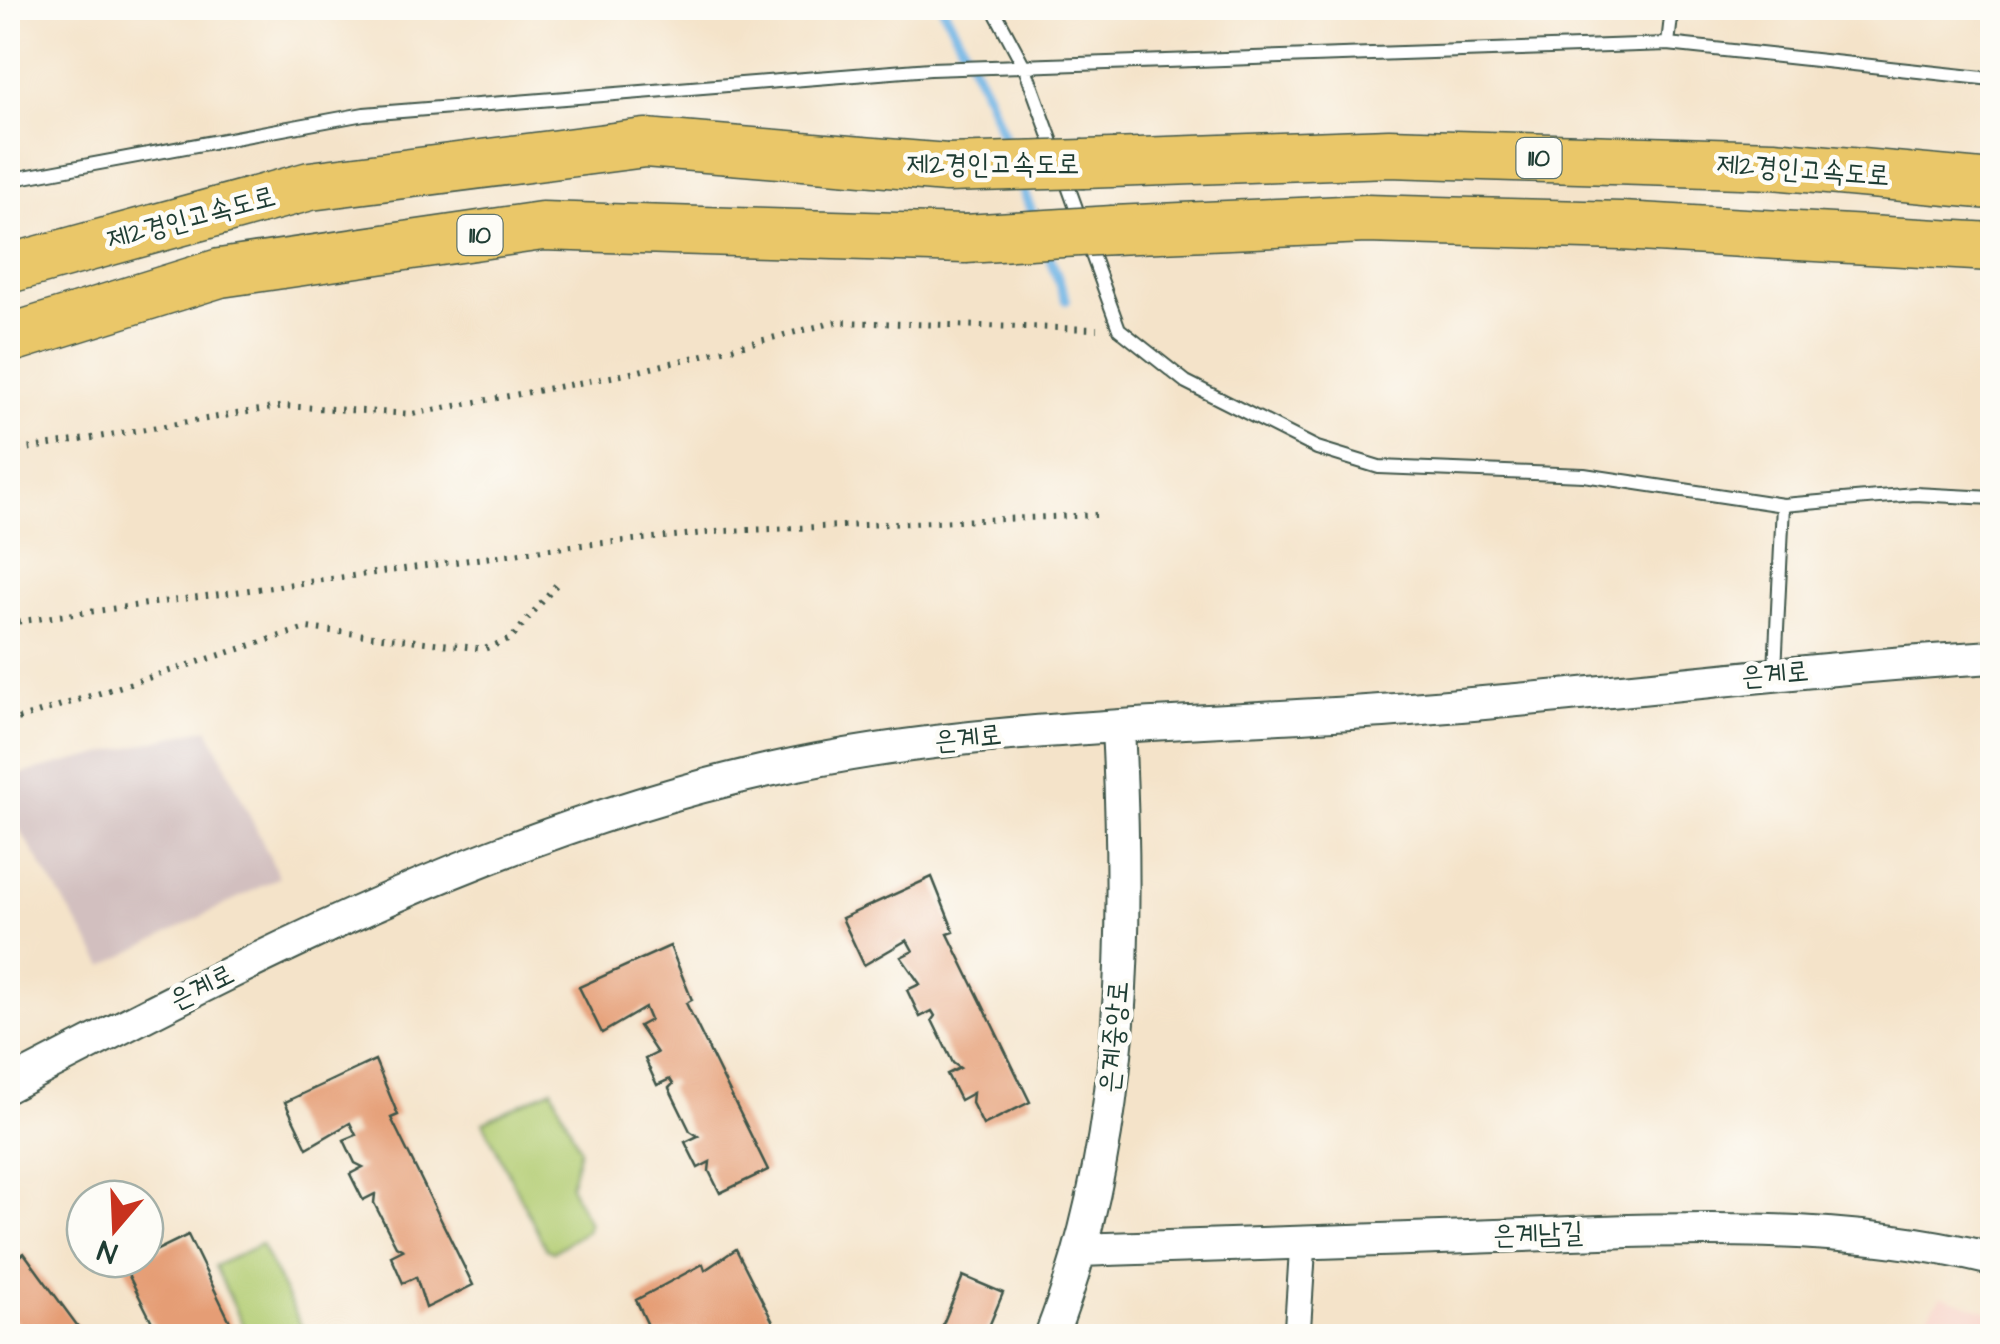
<svg xmlns="http://www.w3.org/2000/svg" width="2000" height="1344" font-family="'Architects Daughter','Poor Story',sans-serif">
<style>
.built{fill:#f7d1c6}
.industrial{fill:#d2bfbf}
.green{fill:#b2cc72;stroke:#688453;stroke-width:2.5}
.lines{fill:none;stroke-linecap:round;stroke-linejoin:round}
.stream{stroke:#6db3e4;stroke-width:10}
.building{fill:#e59d74}
.service-casing{stroke:#3f564a;stroke-width:16}
.minor-casing{stroke:#3f564a;stroke-width:29}
.tertiary-casing{stroke:#3f564a;stroke-width:36}
.motorway-casing{stroke:#3f564a;stroke-width:51}
.path{stroke:#3f564a;stroke-width:6;stroke-dasharray:2.5 8;stroke-linecap:butt}
.service{stroke:#fff;stroke-width:12}
.minor{stroke:#fff;stroke-width:25}
.tertiary{stroke:#fff;stroke-width:32}
.motorway{stroke:#eac769;stroke-width:48}
.motorway-bridge-casing{stroke:#3f564a;stroke-width:51;stroke-linecap:butt}
.motorway-bridge{stroke:#eac769;stroke-width:48}
.labels{text-anchor:middle;dominant-baseline:central;stroke-width:9;stroke-linejoin:round;paint-order:stroke}
.shield{fill:#fdfcf7;stroke:#62766e;stroke-width:2.5}
.shield-label{font-size:25px;font-weight:bold;fill:#1f3d34}
.street-label{font-size:28px;fill:#1f3d34;stroke:#fdfcf7}
</style>
<rect width="100%" height="100%" fill="#fdfcf7"/>
<filter id="ink" filterUnits="userSpaceOnUse"><feTurbulence type="fractalNoise" baseFrequency=".01" numOctaves="2"/><feDisplacementMap in="SourceGraphic" scale="20" xChannelSelector="R" yChannelSelector="G"/><feConvolveMatrix kernelMatrix="1 2 1 2 8 2 1 2 1" color-interpolation-filters="sRGB"/></filter>
<filter id="wash" filterUnits="userSpaceOnUse"><feTurbulence type="fractalNoise" baseFrequency=".0048" numOctaves="4" result="noise"/><feDisplacementMap in="SourceGraphic" scale="40" xChannelSelector="R" yChannelSelector="G"/><feGaussianBlur stdDeviation="2.25" result="paint"/><feColorMatrix in="noise" values="0 0 0 0 0 0 0 0 0 0 0 0 0 0 0 0 0 1.4 0 .05"/><feComposite in="paint" operator="in"/></filter>
<g filter="url(#wash)">
<rect width="100%" height="100%" fill="#f4e3c9"/>
<path class="built" d="M1941,1296l51,17v23h-78z"/>
<path class="industrial" d="M208,728l71,149 -175,89 -96,-155v-34z"/>
<path class="green" d="M552,1089l28,60 -10,37 19,38 -3,7 -33,21 -7,-3 -63,-127z
M261,1244l44,90 -6,2h-51l-33,-70z"/>
<g class="lines">
<path class="stream" d="M943,8l39,75 28,71
M1019,179l16,41
M1045,245l21,55"/>
</g>
<g id="blocks">
<path class="building" d="M932,877l22,55 -6,2 82,168 -47,23 -11,-22 1,-10 -13,7 -13,-26 13,-6 -7,-5 -21,-43 3,-4 -3,-5 -12,6 -13,-27 13,-6 -19,-27 12,-6 -6,-11 -43,25 -22,-47z
M670,946l22,54 -6,3 82,167 -48,23 -11,-22 1,-9 -12,6 -13,-26 13,-6 -8,-5 -21,-43 4,-4 -3,-5 -13,6 -12,-26 12,-6 -18,-27 11,-6 -5,-12 -43,25 -23,-46z
M375,1060l23,55 -7,3 82,167 -47,23 -10,-31 -13,6 -12,-27 12,-6 -7,-4 -22,-43 1,-9 -12,6 -13,-26 13,-7 -8,-4 -11,-23 12,-5 -6,-12 -43,25 -22,-46z
M188,1235l49,101h-78l-35,-70z
M736,1249l44,87h-54l-4,-8 -20,8 -4,-8 -19,8 -3,-5 -23,5 -17,-36 67,-36 2,6z
M24,1253l16,22 45,61h-65l-3,-3 4,-3 -7,-11 -6,5v-58z
M963,1276l40,17 -18,43h-47z"/>
</g>
</g>
<g filter="url(#ink)">
<use href="#blocks" fill-opacity="0" stroke="#3f564a" stroke-width="2.5"/>
<g class="lines">
<defs>
<path id="service" d="M993,8l32,60 32,88
M1668,44l4,-36
M1064,175l17,47
M8,180l356,-66 566,-45 738,-25 324,35
M1087,241l32,88 67,53 131,66 62,19 205,8 199,30 132,-11 77,4
M1775,671l8,-166"/>
<path id="minor" d="M1297,1336l6,-94"/>
<path id="tertiary" d="M8,1086c243,-126 491,-256 761,-316 205,-46 418,-45 627,-60 199,-14 397,-41 596,-53
M1082,1250c129,-5 258,-8 388,-13 174,-6 351,-20 522,22
M1051,1336c75,-191 78,-404 67,-607"/>
<path id="motorway" d="M1084,164l305,-11 384,12 219,20
M1113,230l253,-11 255,7 371,21
M8,269l302,-83 335,-43 302,25
M8,339l212,-66 322,-47 423,13"/>
</defs>
<use href="#service" class="service-casing"/>
<use href="#minor" class="minor-casing"/>
<use href="#tertiary" class="tertiary-casing"/>
<use href="#motorway" class="motorway-casing"/>
<path class="path" d="M8,452l276,-46 128,8 215,-40 209,-52 261,7
M8,623l564,-77 154,-15 370,-16
M8,722l298,-94 178,21 27,-10 45,-54"/>
<use href="#service" class="service"/>
<use href="#minor" class="minor"/>
<use href="#tertiary" class="tertiary"/>
<use href="#motorway" class="motorway"/>
<defs>
<path id="motorway-bridge" d="M947,168l137,-4
M965,239l148,-9"/>
</defs>
<use href="#motorway-bridge" class="motorway-bridge-casing"/>
<use href="#motorway-bridge" class="motorway-bridge"/>
</g>
</g>
<g class="labels">
<g class="shield">
<rect x="1516.5" y="138" width="45" height="40" rx="8"/>
<rect x="457.5" y="215" width="45" height="40" rx="8"/>
</g>
<g class="shield-label">
<text x="1539" y="158">110</text>
<text x="480" y="235">110</text>
</g>
<g class="street-label">
<text x="993" y="164">제2경인고속도로</text>
<text transform="translate(1803 170) rotate(4)">제2경인고속도로</text>
<text transform="translate(191 218) rotate(-15)">제2경인고속도로</text>
<text transform="translate(1775 674) rotate(-5)">은계로</text>
<text transform="translate(968 738) rotate(-6)">은계로</text>
<text transform="translate(202 987) rotate(-26)">은계로</text>
<text transform="translate(1114 1037) rotate(-85)">은계중앙로</text>
<text transform="translate(1538 1234) rotate(-2)">은계남길</text>
</g>
</g>
<rect width="2000" height="1344" fill="none" stroke="#fdfcf7" stroke-width="40"/>
<g transform="translate(115 1229) rotate(199)"><circle r="48" fill="#fdfcf7" stroke="#a4b0a9" stroke-width="2.5"/>
<path d="M0-8L18 38L0 25L-18 38Z" fill="#c8321e"/>
<text y="-15" font-size="28" font-weight="bold" text-anchor="middle" fill="#1f3d34">N</text>
</g>
</svg>
